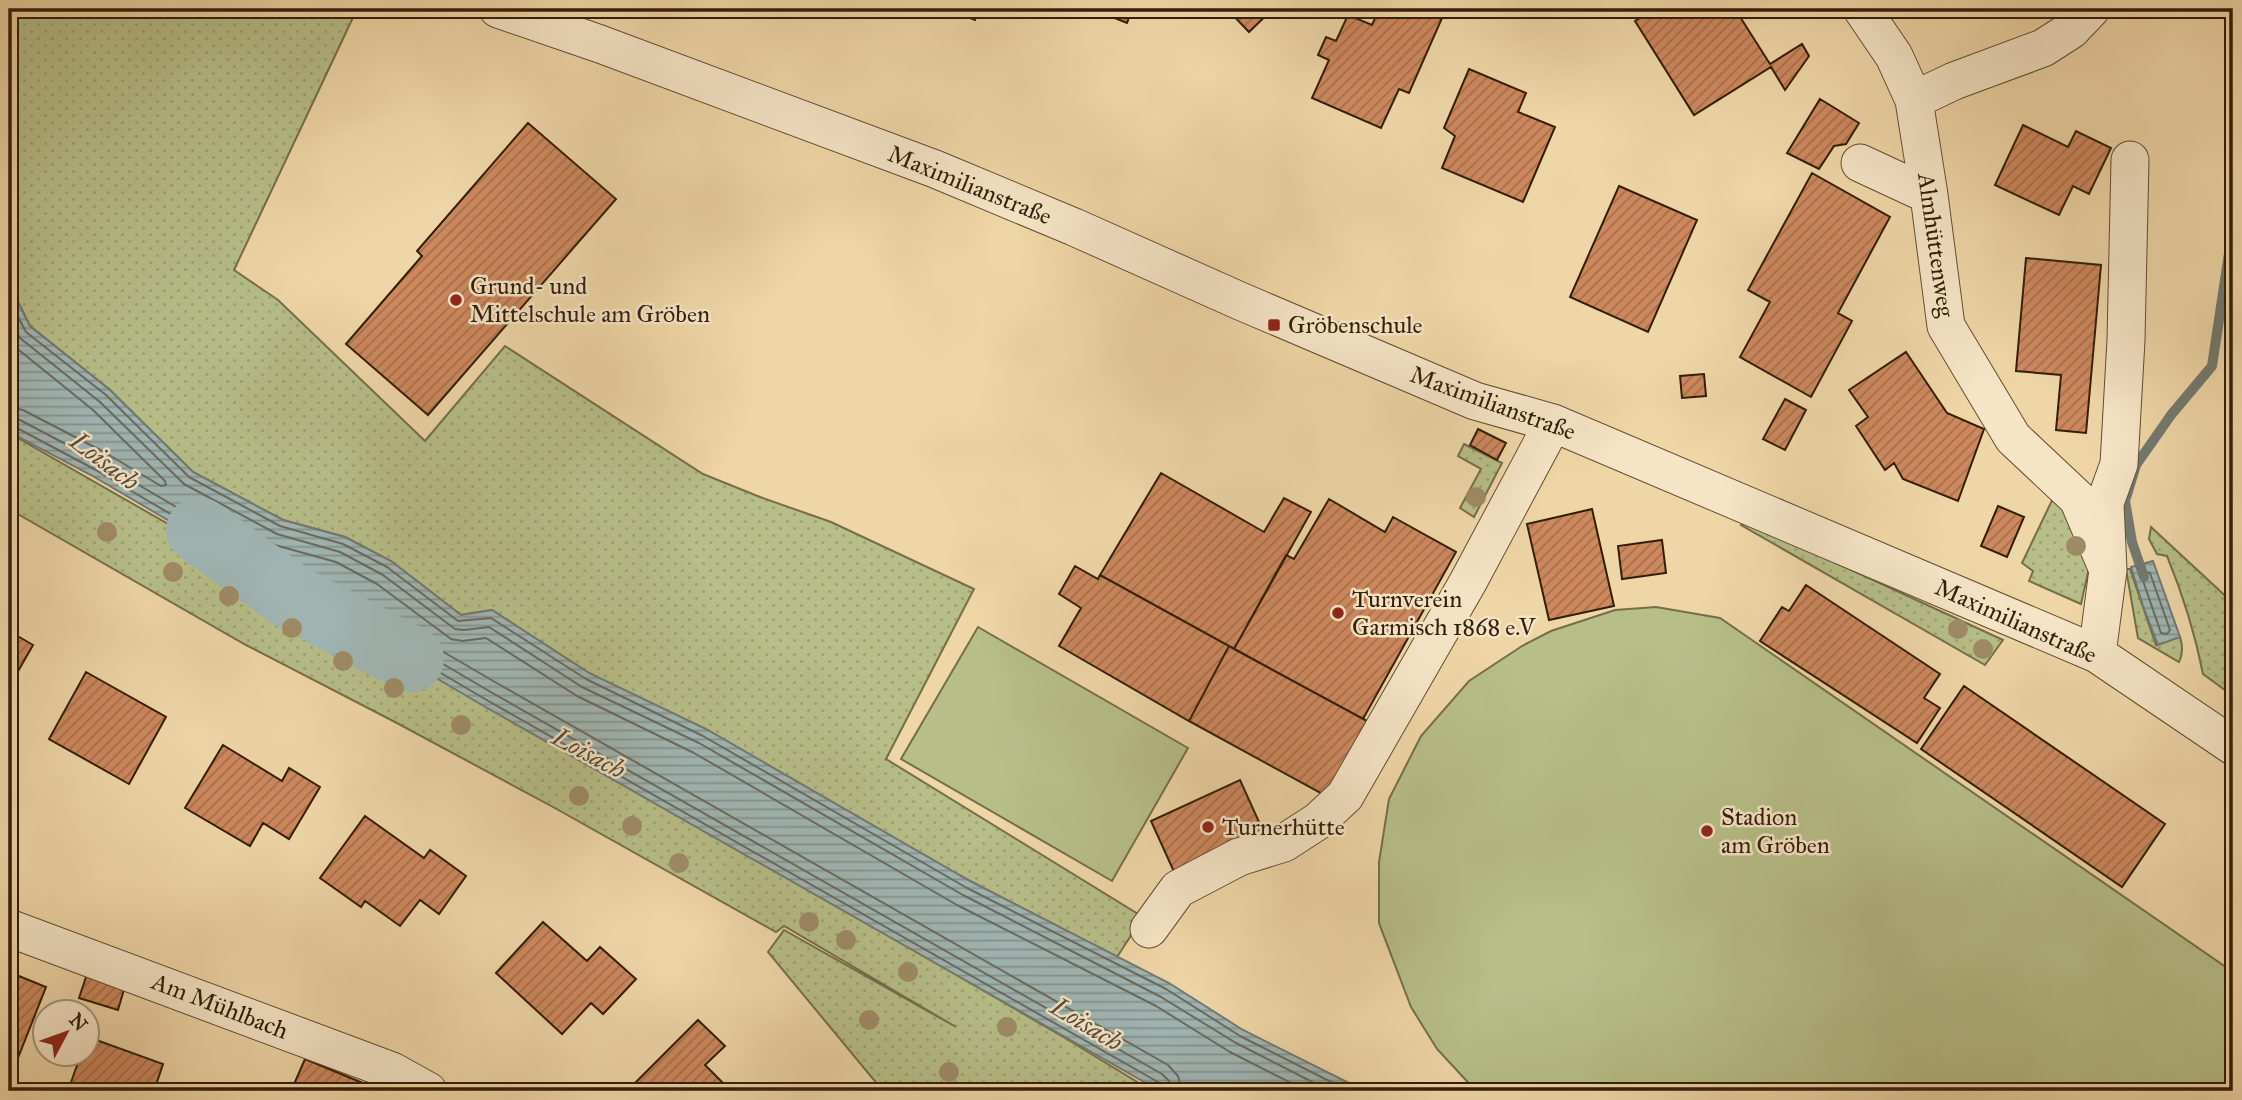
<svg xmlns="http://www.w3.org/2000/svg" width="2242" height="1100" font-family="'IM FELL Great Primer',serif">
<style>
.grass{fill:url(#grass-dots);stroke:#756e49;stroke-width:2}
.pitch{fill:#b7be88;stroke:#756e49;stroke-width:2}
.water{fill:url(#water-rules);stroke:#747970;stroke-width:2}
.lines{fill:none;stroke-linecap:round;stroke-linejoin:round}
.shore{stroke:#6a6a5f;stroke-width:2}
.stream{stroke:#747970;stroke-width:10}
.river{stroke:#a0b6b4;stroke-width:66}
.building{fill:url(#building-hatch);stroke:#331e0a;stroke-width:2}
.minor-casing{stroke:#624c31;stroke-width:39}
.minor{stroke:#f5e4c6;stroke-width:37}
.tree{fill:#9e8b66}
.poi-dot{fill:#8f2418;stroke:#f5e4c6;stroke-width:2.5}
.labels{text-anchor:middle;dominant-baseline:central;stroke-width:5;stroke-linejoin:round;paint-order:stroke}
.street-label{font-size:24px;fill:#331e0a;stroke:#f5e4c6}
.poi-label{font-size:24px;fill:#331e0a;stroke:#f5e4c6;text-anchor:start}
.water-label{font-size:26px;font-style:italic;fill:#544c3d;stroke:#f5e4c6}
</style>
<defs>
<pattern id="grass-dots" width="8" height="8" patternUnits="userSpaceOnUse" patternTransform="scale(1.75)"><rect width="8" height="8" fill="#b7be88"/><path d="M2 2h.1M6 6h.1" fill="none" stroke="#9ea374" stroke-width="1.8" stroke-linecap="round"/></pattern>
<pattern id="water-rules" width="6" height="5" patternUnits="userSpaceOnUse" patternTransform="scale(1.75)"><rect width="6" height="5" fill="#a0b6b4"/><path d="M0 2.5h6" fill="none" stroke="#839391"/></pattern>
<pattern id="building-hatch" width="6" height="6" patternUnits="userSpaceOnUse" patternTransform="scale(1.75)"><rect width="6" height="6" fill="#cd885e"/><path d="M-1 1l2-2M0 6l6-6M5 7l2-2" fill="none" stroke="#a76f4c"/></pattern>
</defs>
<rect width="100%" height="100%" fill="#efd6a7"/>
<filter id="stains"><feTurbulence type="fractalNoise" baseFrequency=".00286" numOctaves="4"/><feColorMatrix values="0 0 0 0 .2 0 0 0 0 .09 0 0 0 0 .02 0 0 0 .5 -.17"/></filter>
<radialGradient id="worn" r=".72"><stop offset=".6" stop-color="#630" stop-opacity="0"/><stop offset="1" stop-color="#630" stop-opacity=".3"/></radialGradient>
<path class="grass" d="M9,9h348l-123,261 44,30 147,141 80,-95 198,128 57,23 71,25 143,67 -88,170 257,158 -26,40 -147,-76 -381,-208 -97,-63 -31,5 -70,-54 -46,-24 -62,-17 -90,-48 -83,-82 -80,-64 -21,-42z
M9,433l901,515 155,90 87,53h-269l-115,-139 16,-22 172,97 -172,-101 -8,6 -223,-125 -158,-85 -149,-77 -237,-136z
M1464,444l38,19 -28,54 -14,-9 21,-39 -23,-13z
M2056,492l37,58 -12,54 -52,-23 4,-10 -11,-8z
M1745,521l258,119 -18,25 -244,-140z
M2151,527l82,76v93l-30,-22c-8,-41 -20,-79 -36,-118l-10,-2 -8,-15z
M2126,569h4l26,76 24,-8c3,9 3,17 -1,25l-41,-24z"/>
<path class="pitch" d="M1656,607l64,11 513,354v119h-757l-39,-42 -26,-42 -32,-84v-61l10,-63 32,-63 48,-55 53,-35 29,-15 64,-21z
M978,627l210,121 -76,133 -211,-122z"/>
<path class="water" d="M9,284l21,42 80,64 83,82 90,48 62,17 46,24 70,54 31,-5 97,63 117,56 264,152 199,102 74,47 122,61h-205l-678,-386 -391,-230 -82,-43z
M2153,561l27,76 -22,8 -15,-39 -12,-39z"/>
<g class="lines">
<path class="shore" d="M9,300l17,32 80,63 83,82 91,49 63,18 44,23 71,54 33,-3 95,61 117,57 264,152 199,101 74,47 109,55
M9,319l11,19 80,64 84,82 93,50 63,18 43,23 72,54 9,1 25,-3 93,60 117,56 264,152 198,102 75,46 94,48
M9,342l84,68 72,71 1,4 -5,1 -57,-34 -81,-42 -14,-3
M9,418l9,1 80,42 391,230 673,383 7,7 2,10
M9,426l6,1 79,42 391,230 673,383 4,4v5
M2143,571l7,2 20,57 -3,4 -6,-1 -20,-58z
M1182,1091l-4,-15 -10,-11 -673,-383 -247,-144 -1,-4 4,-2 24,13 61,17 41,22 74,55 11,2 24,-3 91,58 117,57 263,152 199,101 74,46 77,39"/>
<path class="stream" d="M2144,577l-12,-35 -7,-41 11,-36 35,-50 41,-49 21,-139"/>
<path class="river" d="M199,530l91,66 121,63"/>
</g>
<path class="building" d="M947,9h32l-4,11z
M1092,9h40l-5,14z
M1227,9h46l-24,23z
M1379,9h67l-37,84 -10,-4 -18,39 -69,-30 17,-38 -11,-5 8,-18 10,4 12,-26 24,10z
M1654,9h81l35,55 32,-20 7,12 -24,34 -14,-23 -77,48 -59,-94z
M1469,69l57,24 -8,19 37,15 -32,75 -81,-34 13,-32 -11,-8z
M1820,99l39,24 -13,21 -12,2 -15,23 -32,-16z
M528,123l88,76 -188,216 -82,-71 76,-88 -5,-5z
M2023,125l45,22 8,-16 35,17 -22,46 -16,-8 -14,29 -64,-30z
M1812,173l78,44 -52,96 14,8 -41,76 -71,-40 30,-55 -22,-12z
M1619,186l78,34 -49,112 -78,-35z
M2026,258l75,7 -15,168 -30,-3 5,-55 -45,-4z
M1906,352l41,61 37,16 -26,72 -55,-22 -9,-16 -9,7 -29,-44 12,-9 -19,-27z
M1704,374l2,22 -24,2 -2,-22z
M1785,399l21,11 -21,40 -22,-11z
M1478,429l28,14 -9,17 -27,-15z
M1161,473l103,59 20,-34 27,14 -77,137 -134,-74z
M1329,499l56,33 8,-15 63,35 -93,167 -129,-70 52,-94 8,4z
M1998,506l26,11 -17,40 -26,-11z
M1592,509l22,97 -65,14 -22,-96z
M1662,540l4,33 -44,6 -4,-33z
M1075,566l23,13 2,-4 129,71 -40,75 -130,-75 22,-38 -22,-14z
M1806,585l134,89 -16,24 16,10 -23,35 -157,-102 22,-34 7,4z
M9,631l24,14 -24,42z
M1229,646l138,75 -41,75 -137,-75z
M86,672l80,45 -37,67 -80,-45z
M1964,686l201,138 -43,63 -201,-138z
M223,745l59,36 7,-13 31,19 -31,52 -26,-16 -13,23 -65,-38z
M1240,780l24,53 -89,41 -24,-53z
M365,816l59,42 6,-8 36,26 -27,38 -19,-14 -20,26 -35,-25 -4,6 -41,-29z
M543,922l44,39 13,-14 36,32 -33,35 -12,-11 -29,31 -66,-61z
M9,972l37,15 -32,81 -5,-2z
M87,974l38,12 -7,24 -39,-12z
M698,1020l27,26 -20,19 26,26h-102l-1,-1z
M88,1037l75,27 -9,27h-86l13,-37h7z
M305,1059l77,32h-91z"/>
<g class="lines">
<defs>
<path id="minor" d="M498,9l102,35 335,125 139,58 166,74 235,100 78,22 544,231 136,92
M1862,9l32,47 20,44 15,95 17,131 67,112 65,61 30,71
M1914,100l40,-19 89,-33 28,-18 20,-21
M1860,163l69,32
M2097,654l11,-84 -3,-67 14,-39 7,-124 4,-180
M9,928l383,143 36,20
M1149,929l29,-40 61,-32 45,-14 34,-22 27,-25 123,-214 85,-159"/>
</defs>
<use href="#minor" class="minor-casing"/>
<use href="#minor" class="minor"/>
</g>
<g class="tree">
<circle cx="1476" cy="497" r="10"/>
<circle cx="107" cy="532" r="10"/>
<circle cx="2076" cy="546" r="10"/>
<circle cx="173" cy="572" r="10"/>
<circle cx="229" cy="596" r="10"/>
<circle cx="292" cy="628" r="10"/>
<circle cx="1958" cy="629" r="10"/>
<circle cx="1983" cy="649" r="10"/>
<circle cx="343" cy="661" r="10"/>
<circle cx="394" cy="688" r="10"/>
<circle cx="461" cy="725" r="10"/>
<circle cx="579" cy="796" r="10"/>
<circle cx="632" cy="826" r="10"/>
<circle cx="679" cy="863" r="10"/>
<circle cx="809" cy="922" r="10"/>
<circle cx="846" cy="940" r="10"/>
<circle cx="908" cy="972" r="10"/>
<circle cx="869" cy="1020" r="10"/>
<circle cx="1007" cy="1027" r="10"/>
<circle cx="949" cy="1072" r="10"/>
</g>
<g class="poi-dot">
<circle cx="456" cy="300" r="7"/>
<rect x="1267" y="318" width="14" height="14" rx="3.5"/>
<circle cx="1338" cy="613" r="7"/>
<circle cx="1208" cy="827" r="7"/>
<circle cx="1707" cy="831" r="7"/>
</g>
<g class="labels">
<g class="street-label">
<text transform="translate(970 185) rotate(22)">Maximilianstraße</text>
<text transform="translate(1936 245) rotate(82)">Almhüttenweg</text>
<text transform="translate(1493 403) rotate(20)">Maximilianstraße</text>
<text transform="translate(2016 621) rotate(24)">Maximilianstraße</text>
<text transform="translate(220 1006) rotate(21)">Am Mühlbach</text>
</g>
<g class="poi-label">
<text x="470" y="286">Grund- und<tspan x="470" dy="28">Mittelschule am Gröben</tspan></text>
<text x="1288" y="325">Gröbenschule</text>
<text x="1352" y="599">Turnverein<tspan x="1352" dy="28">Garmisch 1868 e.V</tspan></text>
<text x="1721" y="817">Stadion<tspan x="1721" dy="28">am Gröben</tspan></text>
<text x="1222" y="827">Turnerhütte</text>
</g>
<g class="water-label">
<text transform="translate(105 461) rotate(37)">Loisach</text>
<text transform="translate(589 753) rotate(28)">Loisach</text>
<text transform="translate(1087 1024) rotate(31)">Loisach</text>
</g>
</g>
<rect width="2242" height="1100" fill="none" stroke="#efd6a7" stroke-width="35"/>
<rect x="10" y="10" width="2221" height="1079" fill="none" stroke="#331e0a" stroke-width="3.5"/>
<rect x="18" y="18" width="2207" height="1065" fill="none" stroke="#331e0a" stroke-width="2"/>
<g transform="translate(66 1033) rotate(49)"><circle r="33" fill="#f5e4c6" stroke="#a7957b" stroke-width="2"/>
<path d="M0-5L12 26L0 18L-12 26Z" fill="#8f2418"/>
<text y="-10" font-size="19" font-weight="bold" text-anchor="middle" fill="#331e0a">N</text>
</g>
<rect width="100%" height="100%" filter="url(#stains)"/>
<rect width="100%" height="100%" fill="url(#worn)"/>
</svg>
